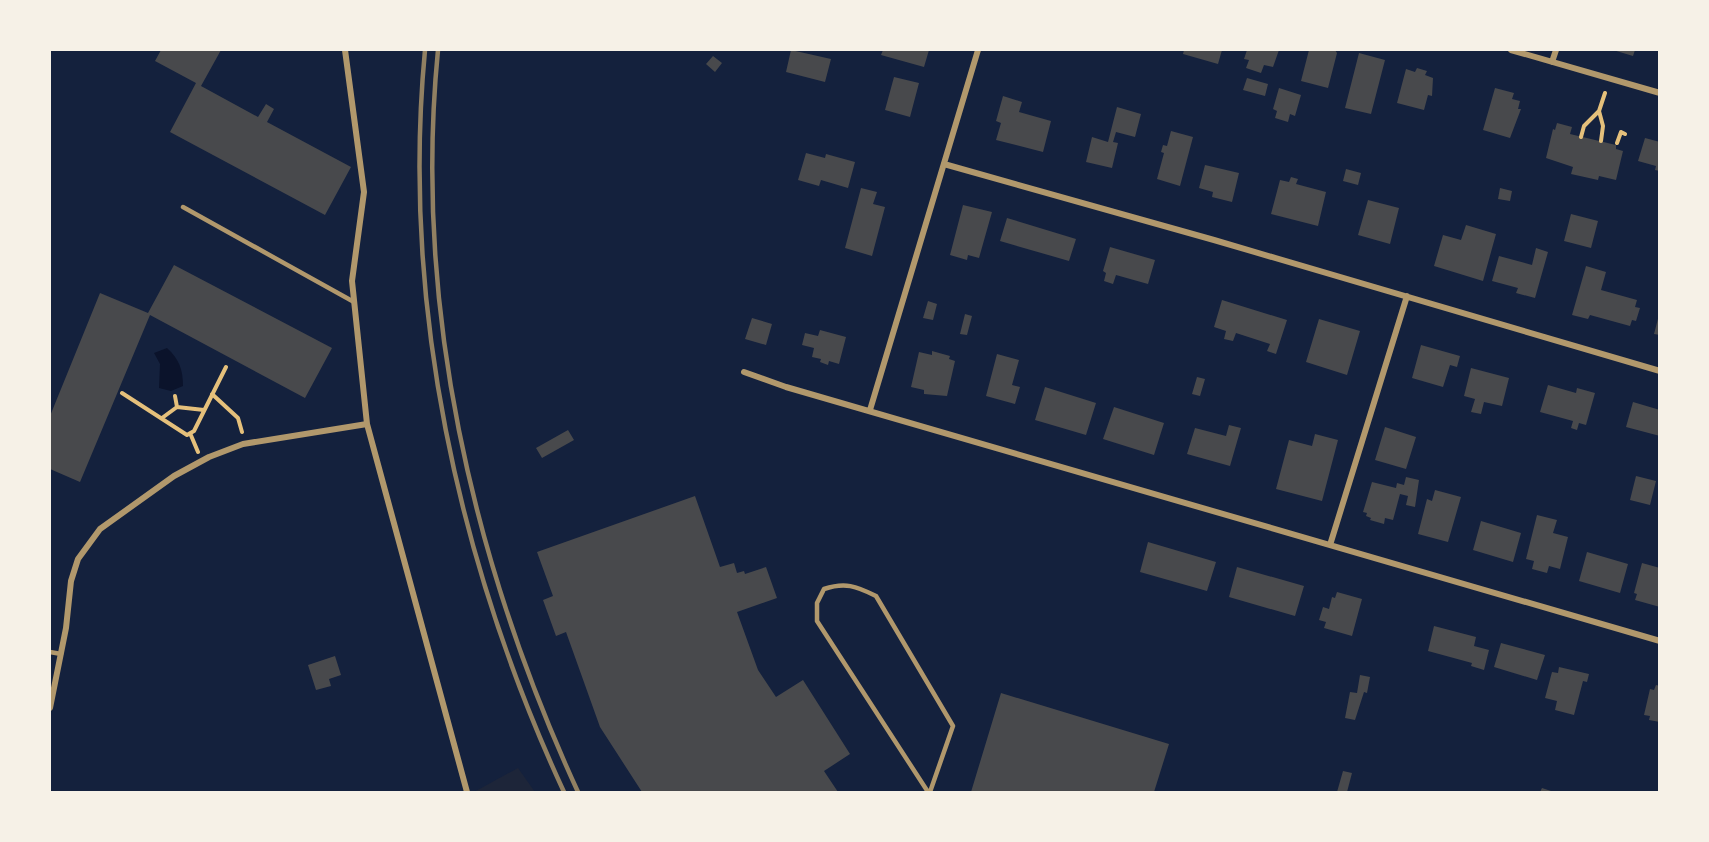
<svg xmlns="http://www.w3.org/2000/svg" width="1709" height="842" font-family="Figtree,sans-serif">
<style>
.green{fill:#1d2539}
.water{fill:#0b132b}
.building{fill:#48494c}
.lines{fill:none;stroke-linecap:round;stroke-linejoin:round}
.path{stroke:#e5c07b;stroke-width:4}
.service{stroke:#b1986c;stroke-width:4.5}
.minor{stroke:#b1986c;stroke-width:6}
.rail{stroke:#918062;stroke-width:4.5}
</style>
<rect width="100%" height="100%" fill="#14213d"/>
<path class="green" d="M518,768l17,24h-61z"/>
<path class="water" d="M167,348c12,11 16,21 16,38l-12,5 -12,-3 1,-24 -6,-11z"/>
<path class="building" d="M161,50h60l-20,36 57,31 8,-13 8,5 -7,13 84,45 -26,48 -155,-83 26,-49 -41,-22z
M791,50l40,9 -6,23 -39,-10z
M883,50h46l-5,17 -43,-12z
M1184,50h38l-4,14 -35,-10z
M1247,50h32l-6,17 -9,-2 -3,8 -15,-5 3,-8 -5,-1z
M1309,50h26l2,3 -9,35 -27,-7z
M1613,50h22l-2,6z
M1359,53l26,7 -14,54 -26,-6z
M713,56l9,7 -7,9 -9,-8z
M1417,68l10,3 -2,4 8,3 -1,18 -4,-1 -4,15 -27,-7 9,-34 9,3z
M894,77l25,6 -9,34 -25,-7z
M1247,78l21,6 -3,12 -22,-6z
M1279,88l22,7 -6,21 -5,-2 -2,8 -13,-4 2,-7 -4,-2z
M1495,88l19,5 -2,6 8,2 -2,8h3l-11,29 -27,-8z
M1003,96l19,6 -3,10 32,9 -8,31 -47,-12 5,-17 -5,-2z
M1117,107l24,7 -6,23 -19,-5 -3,10 5,1 -6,25 -26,-6 6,-25 16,5z
M1557,123l15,4 -2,7 46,11v4l7,2 -7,29 -17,-4 -1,4 -27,-6 2,-7 -27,-9 7,-29 2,1z
M1171,131l22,6 -13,49 -23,-7 7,-26 -3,-1 2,-7 4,1z
M1645,138l15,4v29l-5,-1 1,-4 -18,-5z
M806,153l19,5 1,-4 29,8 -7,26 -27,-8 -2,6 -21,-6z
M1205,165l34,8 -7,29 -20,-5 1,-5 -14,-4z
M1346,169l15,4 -3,12 -15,-4z
M1291,177l7,2 -2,5 30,8 -8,34 -47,-12 9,-34 9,2z
M861,188l16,4 -4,12 12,3 -13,49 -27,-8z
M1500,188l12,3 -2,10 -12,-2z
M1368,200l31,8 -9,36 -32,-9z
M963,205l29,7 -13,46 -11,-3 -1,5 -17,-5z
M1571,214l27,7 -7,27 -27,-7z
M1007,218l69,21 -7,22 -69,-20z
M1466,225l30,9 -13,47 -49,-15 9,-31 18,5z
M1110,247l45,13 -7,24 -32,-9 -3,9 -9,-3 2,-8 -3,-2z
M1536,248l12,4 -13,46 -19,-5 2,-5 -26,-7 7,-25 33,9z
M174,265l158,83 -27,50 -155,-83 -70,167 -30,-13v-53l50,-123 48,20z
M1586,266l20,6 -5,18 36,10 -2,7 5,1 -4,13 -4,-1 -2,6 -40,-11 -2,4 -16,-4z
M1222,300l65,20 -11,34 -9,-3 3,-7 -34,-11 -3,8 -9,-2 2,-8 -12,-4z
M928,301l9,3 -4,16 -10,-2z
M965,314l7,2 -5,19 -7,-1z
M1659,315h1v20l-6,-1z
M752,318l20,6 -6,21 -21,-6z
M1319,319l41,12 -13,44 -41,-13z
M820,330l26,7 -7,27 -10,-3 -1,4 -8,-3 1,-3 -9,-2 2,-9 -12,-3 3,-12 13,3z
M1421,345l39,11 -3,11 -7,-2 -7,22 -31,-9z
M932,351l18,5 -1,3 6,2 -8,35 -23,-2v-4l-13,-3 8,-35 13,3z
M997,354l22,6 -7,25 8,2 -5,17 -29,-8z
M1471,368l38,10 -7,28 -18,-4 -3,12 -10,-2 4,-13 -11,-3z
M1197,377l8,2 -5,17 -8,-2z
M1548,385l28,8 1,-5 18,5 -9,32 -7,-2 -2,7 -6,-2 2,-7 -33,-9z
M1045,387l51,16 -10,32 -51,-15z
M1633,402l27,8v26l-34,-9z
M1114,407l50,16 -10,32 -51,-16z
M1229,425l12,3 -11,38 -43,-12 8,-26 31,8z
M1385,427l31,10 -10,32 -31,-9z
M568,430l6,10 -32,18 -6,-10z
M1315,434l23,6 -16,61 -46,-12 13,-49 23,6z
M1636,476l20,5 -6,24 -20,-5z
M1406,477l13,3 -4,27 -9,-2 2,-9 -8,-2 -7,26 -8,-2 -1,6 -14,-4 1,-2 -5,-2 1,-3 -4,-1 9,-30 24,6 1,-5 7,2z
M1435,490l26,7 -13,45 -30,-8 9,-35 5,2z
M695,496l25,71 14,-4 3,10 7,-2 1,3 21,-7 11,31 -40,14 21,58 18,27 27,-17 47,74 -26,17 14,21h-196l-42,-65 -34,-95 -10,4 -13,-36 10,-4 -16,-44z
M1537,515l20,5 -4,13 15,4 -8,32 -11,-3 -2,7 -15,-4 2,-8 -8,-2z
M1481,521l40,12 -8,29 -40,-12z
M1148,542l68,20 -9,29 -67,-19z
M1587,552l41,12 -8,29 -41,-12z
M1642,563l18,5v39l-25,-7 2,-6 -3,-1z
M1237,567l67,19 -9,30 -66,-19z
M1337,592l25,7 -10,37 -28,-8 2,-6 -7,-2 4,-13 6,2 3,-12 3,1z
M1434,626l42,11 -2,9 15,4 -5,20 -13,-4 1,-3 -44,-12z
M1501,643l44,12 -8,25 -43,-13z
M335,656l6,19 -12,4 2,7 -15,4 -8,-25z
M1559,667l30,7 -2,8 -4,-1 -9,34 -19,-5 2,-9 -12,-3 7,-26 6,1z
M1360,675l10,2 -3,16 -3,-1 -9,28 -10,-2 5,-26 7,1z
M1656,685l4,1v36l-11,-2 1,-4 -6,-1 6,-26 4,1z
M1001,693l168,51 -15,48h-183z
M1343,771l9,2 -5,19h-10z
M1542,788l12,4h-14z"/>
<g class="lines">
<path class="path" d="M1581,137l3,-11 15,-15
M1601,141l2,-15 -4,-15 6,-18
M1617,143l4,-11 4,2
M122,393l65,42 7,-4 32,-64
M212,394l26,24 4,14
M175,396l2,11
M162,418l15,-11 27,3
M190,433l8,19"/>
<path class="service" d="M183,207l171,95
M50,652l11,2
M928,792l-111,-171v-18l7,-14c21,-7 32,-3 52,7l77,130 -23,66"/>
<path class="minor" d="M345,50l19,142 -12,89 15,143 100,368
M1511,50l149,43
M1552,62l4,-12
M944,164l270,76 446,131
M744,372l42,15 874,254
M870,410l108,-360
M1330,545l77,-249
M50,708l16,-80 5,-47 7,-22 22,-30 74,-53 35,-19 34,-13 124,-20"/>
<path class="rail" d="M425,50c-24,253 33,513 139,742
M438,50c-25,254 34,512 140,742"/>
</g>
<rect width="1709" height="842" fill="none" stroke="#f6f1e7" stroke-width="102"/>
</svg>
